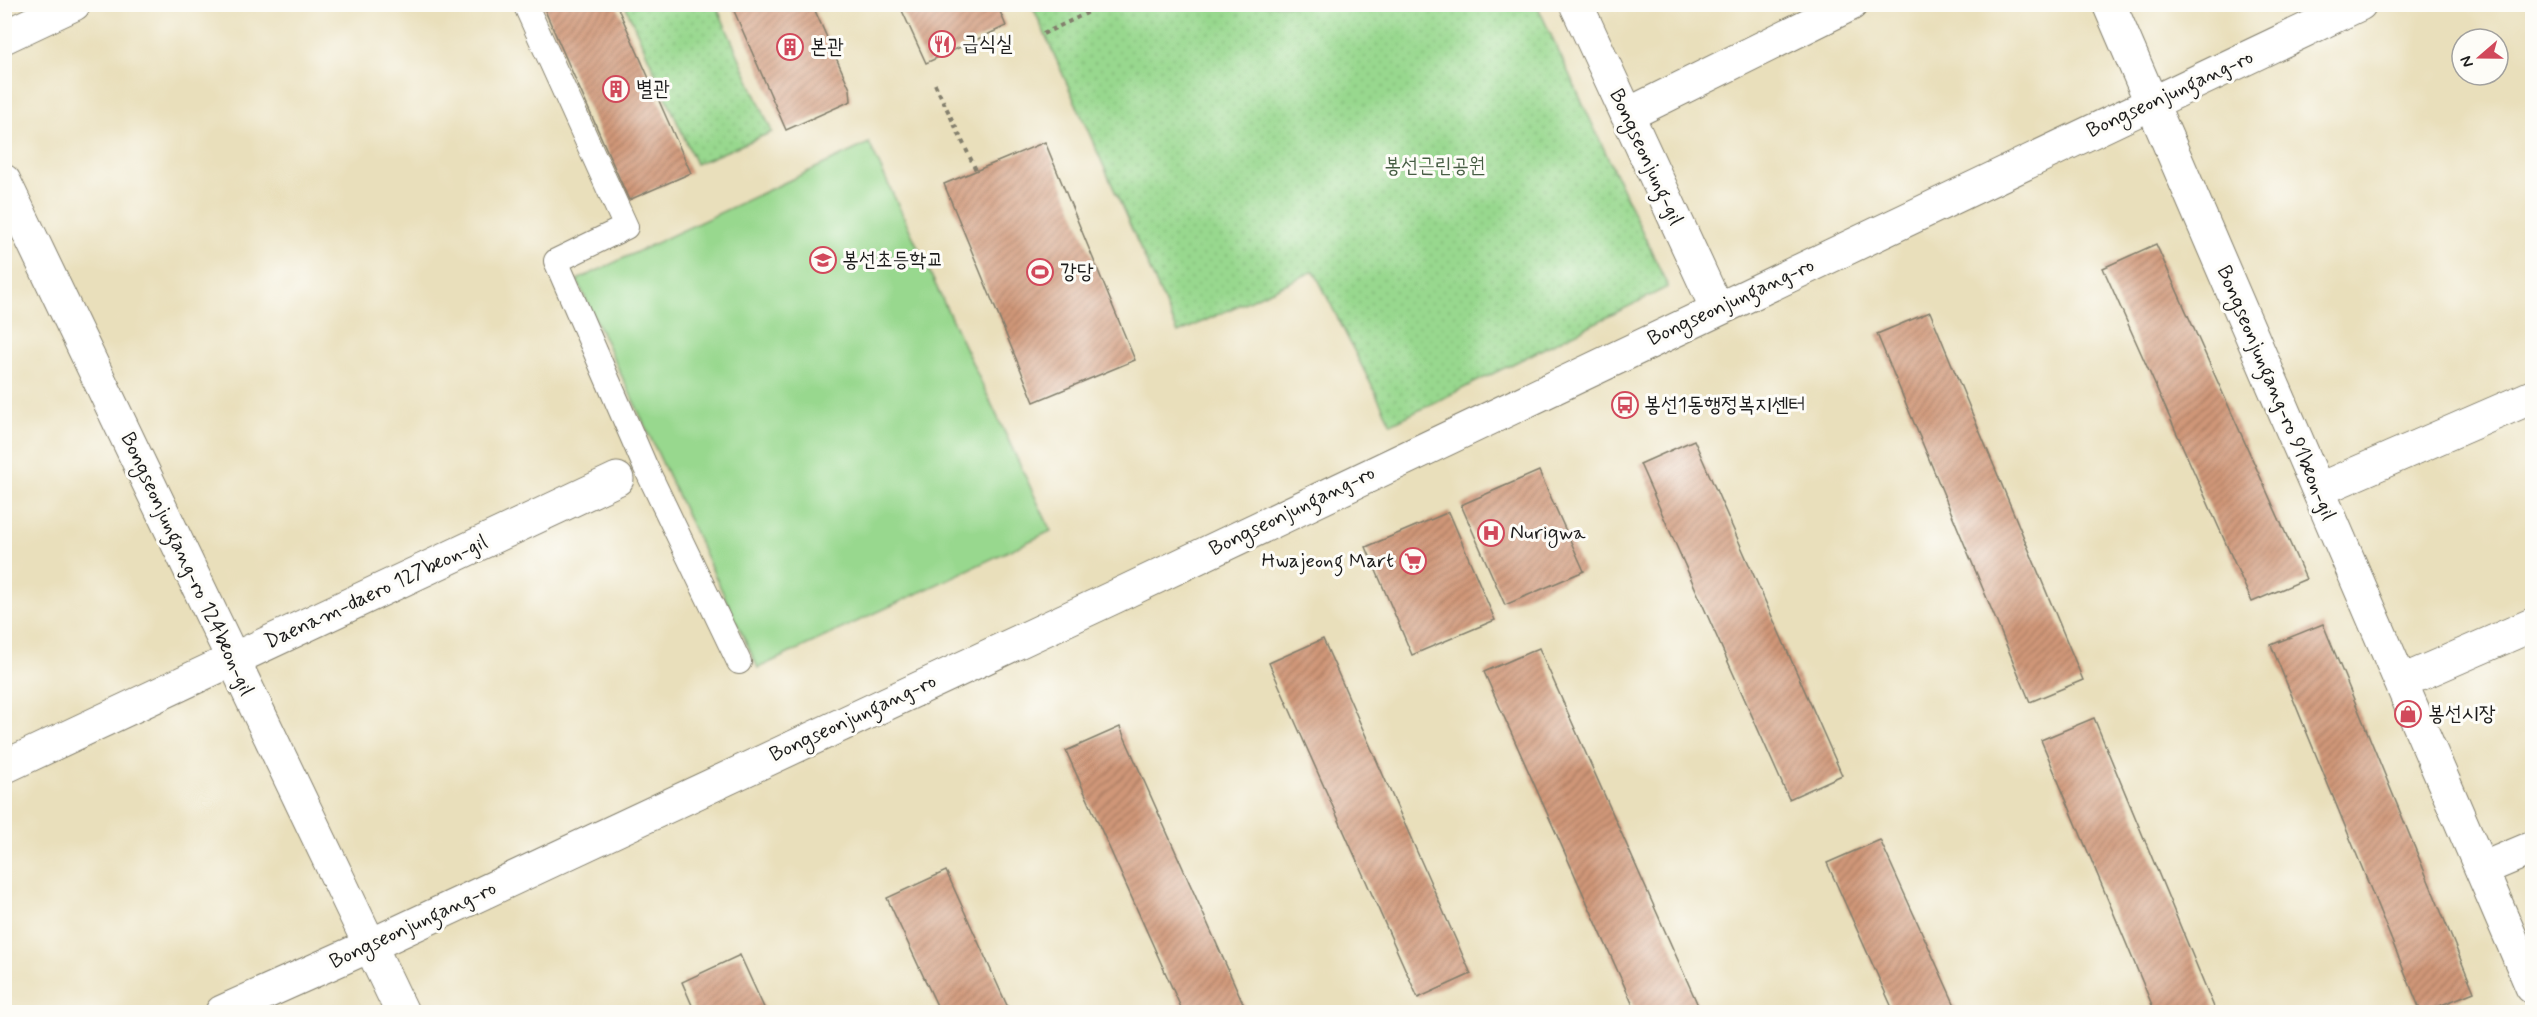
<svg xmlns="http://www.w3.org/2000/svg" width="2537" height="1017" font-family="Mynerve,'Poor Story',sans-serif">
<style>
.green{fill:#98d88e;stroke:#5a7a55;stroke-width:1.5}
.park{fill:url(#park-dots);stroke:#5a7a55;stroke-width:1.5}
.building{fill:url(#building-hatch)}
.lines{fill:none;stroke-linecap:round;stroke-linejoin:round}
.service-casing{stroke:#827e6c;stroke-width:26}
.minor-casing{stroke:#827e6c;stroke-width:35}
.tertiary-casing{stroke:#827e6c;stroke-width:35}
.path{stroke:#827e6c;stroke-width:4;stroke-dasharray:4.5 4.5;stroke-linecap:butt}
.service{stroke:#fff;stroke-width:24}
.minor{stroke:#fff;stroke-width:33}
.tertiary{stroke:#fff;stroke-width:33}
.labels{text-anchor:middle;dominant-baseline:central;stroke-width:6;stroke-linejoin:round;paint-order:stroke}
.poi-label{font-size:21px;fill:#1c1c1c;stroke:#fdfcf7;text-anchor:start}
.street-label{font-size:21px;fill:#1c1c1c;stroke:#fdfcf7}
.park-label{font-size:21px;fill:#475e44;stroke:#fdfcf7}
</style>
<defs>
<pattern id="park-dots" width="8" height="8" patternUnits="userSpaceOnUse" patternTransform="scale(1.5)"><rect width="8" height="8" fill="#98d88e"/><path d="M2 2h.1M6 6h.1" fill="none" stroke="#82b97a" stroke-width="1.8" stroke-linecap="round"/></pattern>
<pattern id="building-hatch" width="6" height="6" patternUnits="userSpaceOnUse" patternTransform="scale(1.5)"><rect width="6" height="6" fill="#d09778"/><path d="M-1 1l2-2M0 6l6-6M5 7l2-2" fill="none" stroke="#a87a62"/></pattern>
</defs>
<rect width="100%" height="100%" fill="#fdfcf7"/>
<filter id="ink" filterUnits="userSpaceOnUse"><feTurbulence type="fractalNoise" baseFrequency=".0167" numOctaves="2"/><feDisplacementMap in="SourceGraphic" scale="12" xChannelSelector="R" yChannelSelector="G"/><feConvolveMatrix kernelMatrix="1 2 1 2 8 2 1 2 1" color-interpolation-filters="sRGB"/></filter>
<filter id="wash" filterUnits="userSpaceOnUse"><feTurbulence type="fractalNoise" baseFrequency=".008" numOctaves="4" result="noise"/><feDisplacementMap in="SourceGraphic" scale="24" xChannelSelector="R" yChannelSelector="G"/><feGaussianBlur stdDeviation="1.35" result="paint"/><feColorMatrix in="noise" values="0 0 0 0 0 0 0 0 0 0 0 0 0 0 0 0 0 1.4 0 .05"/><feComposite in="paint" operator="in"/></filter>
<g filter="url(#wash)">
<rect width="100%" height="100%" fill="#e9dfbb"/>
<path class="green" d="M869,143l182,388 -293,137 -181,-388z"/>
<path class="park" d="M625,5h91l56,127 -76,32z
M1032,5h505l131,282 -277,137 -77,-153 -136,62z"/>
<g id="blocks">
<path class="building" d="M542,4h74l75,169 -62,27z
M731,4h81l38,85 1,12 -65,29z
M899,4h98l9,22 -80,37z
M1045,142l90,218 -101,42 -90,-218z
M2156,244l150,335 -54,23 -149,-334z
M1930,312l153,368 -53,22 -153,-368z
M1694,440l148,335 -53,24 -149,-335z
M1539,471l45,100 -79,34 -44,-100z
M1449,512l46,108 -83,35 -46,-108z
M2323,624l151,368 -50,20h-3l-150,-367z
M1323,639l148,335 -53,24 -149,-335z
M1539,648l162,364h-65l-152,-340z
M2094,718l122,294h-61l-114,-272z
M1120,727l127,285h-64l-117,-261z
M1880,840l78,172h-64l-67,-149z
M946,871l64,141h-70l-53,-114z
M740,955l26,57h-71l-13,-30z"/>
</g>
</g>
<g filter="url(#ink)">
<use href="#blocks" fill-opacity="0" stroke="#827e6c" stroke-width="1.5"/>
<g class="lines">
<defs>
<path id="service" d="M525,4l101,223 -70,34 89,205 94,196"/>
<path id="minor" d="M1576,4l141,305
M2109,4l423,983
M4,37l70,-33
M1627,115l224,-111
M4,181l398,831
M2318,490l214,-93
M2401,682l131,-57
M4,767l613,-288
M2482,869l50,-21"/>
<path id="tertiary" d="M222,1012l147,-66 741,-347 1250,-595"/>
</defs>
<use href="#service" class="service-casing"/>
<use href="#minor" class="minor-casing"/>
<use href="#tertiary" class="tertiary-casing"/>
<path class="path" d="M1043,34l46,-22
M935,84l41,86"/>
<use href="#service" class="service"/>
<use href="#minor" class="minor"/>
<use href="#tertiary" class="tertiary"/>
</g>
</g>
<defs>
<symbol id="restaurant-ring" viewBox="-11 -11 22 22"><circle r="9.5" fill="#fdfcf7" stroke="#d1495b" stroke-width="1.5"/><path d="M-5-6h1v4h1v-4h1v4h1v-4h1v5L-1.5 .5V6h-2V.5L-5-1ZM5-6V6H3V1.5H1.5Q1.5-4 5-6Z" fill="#d1495b"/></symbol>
<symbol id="building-ring" viewBox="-11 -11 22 22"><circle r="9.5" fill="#fdfcf7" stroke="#d1495b" stroke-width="1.5"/><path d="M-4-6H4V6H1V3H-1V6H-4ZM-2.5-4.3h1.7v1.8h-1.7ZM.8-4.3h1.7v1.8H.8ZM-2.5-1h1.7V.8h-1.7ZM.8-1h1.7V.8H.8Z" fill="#d1495b"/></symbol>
<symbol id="school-ring" viewBox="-11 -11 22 22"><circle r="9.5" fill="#fdfcf7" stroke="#d1495b" stroke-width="1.5"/><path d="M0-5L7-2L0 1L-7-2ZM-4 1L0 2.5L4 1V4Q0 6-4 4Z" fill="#d1495b"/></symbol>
<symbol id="stadium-ring" viewBox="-11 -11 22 22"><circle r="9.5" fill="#fdfcf7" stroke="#d1495b" stroke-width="1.5"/><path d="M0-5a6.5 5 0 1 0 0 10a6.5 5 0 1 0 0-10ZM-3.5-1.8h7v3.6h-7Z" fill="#d1495b"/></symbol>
<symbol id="bus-ring" viewBox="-11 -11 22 22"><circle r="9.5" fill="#fdfcf7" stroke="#d1495b" stroke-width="1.5"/><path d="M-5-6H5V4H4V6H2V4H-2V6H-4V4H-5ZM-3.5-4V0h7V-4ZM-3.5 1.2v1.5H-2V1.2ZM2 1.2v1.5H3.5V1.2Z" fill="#d1495b"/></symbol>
<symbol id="hospital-ring" viewBox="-11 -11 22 22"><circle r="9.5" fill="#fdfcf7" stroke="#d1495b" stroke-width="1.5"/><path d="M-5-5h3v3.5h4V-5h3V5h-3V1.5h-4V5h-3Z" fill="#d1495b"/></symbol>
<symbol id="supermarket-ring" viewBox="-11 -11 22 22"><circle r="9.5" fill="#fdfcf7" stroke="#d1495b" stroke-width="1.5"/><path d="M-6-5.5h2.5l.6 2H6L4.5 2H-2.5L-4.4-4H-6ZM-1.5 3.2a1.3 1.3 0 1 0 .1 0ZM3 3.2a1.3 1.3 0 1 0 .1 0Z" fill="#d1495b"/></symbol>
<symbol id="shop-ring" viewBox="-11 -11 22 22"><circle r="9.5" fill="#fdfcf7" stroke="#d1495b" stroke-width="1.5"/><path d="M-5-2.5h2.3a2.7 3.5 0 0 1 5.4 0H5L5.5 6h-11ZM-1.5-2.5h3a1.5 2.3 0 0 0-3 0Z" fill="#d1495b"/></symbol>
</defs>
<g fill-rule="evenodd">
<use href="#restaurant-ring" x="927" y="29" width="30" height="30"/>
<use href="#building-ring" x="775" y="32" width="30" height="30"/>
<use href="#building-ring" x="601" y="74" width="30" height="30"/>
<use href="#school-ring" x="808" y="245" width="30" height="30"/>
<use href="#stadium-ring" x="1025" y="257" width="30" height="30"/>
<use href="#bus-ring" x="1610" y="390" width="30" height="30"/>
<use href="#hospital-ring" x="1476" y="518" width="30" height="30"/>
<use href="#supermarket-ring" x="1398" y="546" width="30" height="30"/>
<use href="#shop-ring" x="2393" y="699" width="30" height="30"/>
</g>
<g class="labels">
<g class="poi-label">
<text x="962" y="44">급식실</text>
<text x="810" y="47">본관</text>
<text x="636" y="89">별관</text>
<text x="842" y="260">봉선초등학교</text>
<text x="1060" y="272">강당</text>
<text x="1644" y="405">봉선1동행정복지센터</text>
<text x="1510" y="533">Nurigwa</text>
<text x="1394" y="561" text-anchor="end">Hwajeong Mart</text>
<text x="2428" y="714">봉선시장</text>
</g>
<g class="street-label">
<text transform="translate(2170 94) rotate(-25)">Bongseonjungang-ro</text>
<text transform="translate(1646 157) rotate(65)">Bongseonjung-gil</text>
<text transform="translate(1731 302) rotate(-25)">Bongseonjungang-ro</text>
<text transform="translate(2276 393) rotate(67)">Bongseonjungang-ro 91beon-gil</text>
<text transform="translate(1292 511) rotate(-26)">Bongseonjungang-ro</text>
<text transform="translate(187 564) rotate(65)">Bongseonjungang-ro 124beon-gil</text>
<text transform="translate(376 592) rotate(-25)">Daenam-daero 127beon-gil</text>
<text transform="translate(853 718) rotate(-25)">Bongseonjungang-ro</text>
<text transform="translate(413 925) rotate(-25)">Bongseonjungang-ro</text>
</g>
<g class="park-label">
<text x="1435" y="166">봉선근린공원</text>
</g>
</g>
<rect width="2537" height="1017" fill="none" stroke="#fdfcf7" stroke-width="24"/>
<g transform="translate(2480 57) rotate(250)"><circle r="28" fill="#fdfcf7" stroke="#a3a29f" stroke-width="1.5"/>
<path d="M0-4.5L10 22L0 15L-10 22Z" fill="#d1495b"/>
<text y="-9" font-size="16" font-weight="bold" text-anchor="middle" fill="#1c1c1c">N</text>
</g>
</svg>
